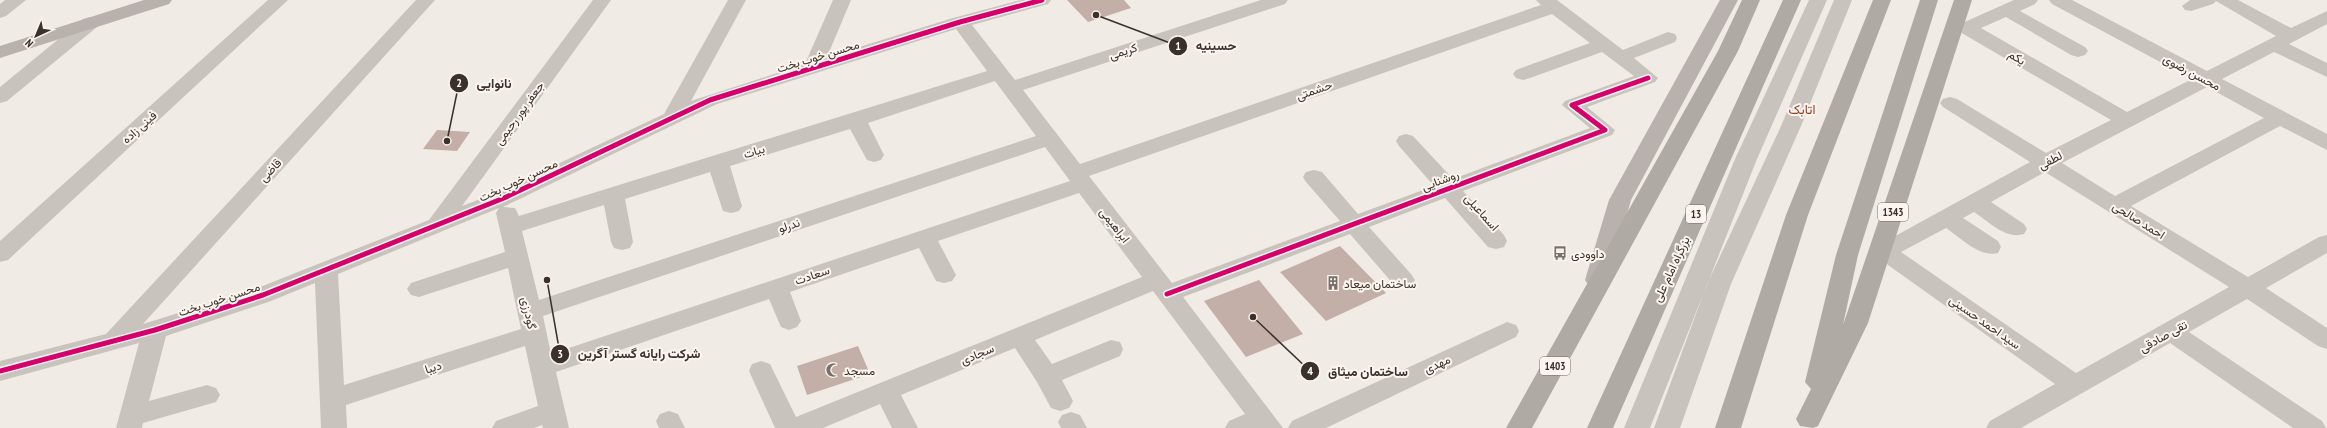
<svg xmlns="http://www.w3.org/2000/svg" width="2327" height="428" font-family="'PT Sans Narrow',Vazirmatn,sans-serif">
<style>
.building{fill:#c3afa7}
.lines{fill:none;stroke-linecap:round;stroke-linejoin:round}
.minor{fill:#c9c3be;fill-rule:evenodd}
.major{fill:#b8b1ad;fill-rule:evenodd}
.highway{fill:#afaaa4;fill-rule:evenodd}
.cycleway-casing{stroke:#fbf5ee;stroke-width:8}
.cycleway{stroke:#d6006c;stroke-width:5}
.labels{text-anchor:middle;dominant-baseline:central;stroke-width:4;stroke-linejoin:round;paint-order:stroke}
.shield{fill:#fbf5ee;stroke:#756b66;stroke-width:1}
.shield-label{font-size:11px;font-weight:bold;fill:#3b302b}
.street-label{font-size:12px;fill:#3b302b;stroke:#fbf5ee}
.poi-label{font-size:12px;fill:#3b302b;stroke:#fbf5ee;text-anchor:start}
.neighbourhood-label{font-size:13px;fill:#8c3b22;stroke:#fbf5ee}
.leader{fill:none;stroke:#3b302b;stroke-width:1.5}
.callout-dot{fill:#3b302b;stroke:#fbf5ee;stroke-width:1.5}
.mark-label{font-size:12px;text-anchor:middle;font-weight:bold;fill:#fff}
.callout-label{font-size:13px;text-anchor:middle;font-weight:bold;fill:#3b302b;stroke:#fbf5ee;stroke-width:4;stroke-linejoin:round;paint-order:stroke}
</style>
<rect width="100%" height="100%" fill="#f0ebe5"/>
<path class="building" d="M1067,0h57l7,8 -43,14z
M437,130l33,2 -13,19 -34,-2z
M1340,246l46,47 -60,28 -46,-49z
M1259,280l44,54 -57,23 -42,-56z
M858,346l12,28 -63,21 -10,-29z"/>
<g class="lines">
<path class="minor" d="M5,0h21l-20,16 -6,2v-14z
M268,0h20l-280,260 -8,2v-21z
M416,0h19l-292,324 112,-35 174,-69 164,-220h18l-149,206 34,-13 168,-79 64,-114h18l-55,101 114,-37 28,-64h18l-24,57 126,-39 68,-18h30l-3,4 -76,21 43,55 246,-80h27l-3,4 -262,86 57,74 461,-159 -5,-5h21l66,50 45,-18 7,2 2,4 -2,4 -41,16 24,20 -3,4 -68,25 28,23 -3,5 -149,56 41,44 3,6 -3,6 -8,2 -8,-2 -43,-49 -76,29 42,47 4,6 -4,6 -8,2 -8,-2 -45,-52 -167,63 100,131h-58l4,-7 16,-7 -92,-123 -118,49 17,24 59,-24 9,2 3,7 -3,7 -58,24 11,21 -4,7 -9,3 -9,-3 -14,-26 -22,-34 -114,47 17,33h-26l-12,-24 -57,24h-48l-26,-57 3,-7 9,-3 9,3 26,53 346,-140 -63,-84 -141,48 18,34 -4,6 -8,2 -8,-2 -17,-33 -129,44 11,29 -4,6 -8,3 -8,-3 -12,-28 -213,73 13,56h-26l-1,-3 -8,3h-42l4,-7 42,-15 -13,-60 -179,59 1,23h-26l-6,-145 -44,18 -105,35 -17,65 58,-16 9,3 4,7 -4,7 -73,21 -1,5h-26l23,-85 -139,38v-20l106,-27zM1552,14l38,29 -74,27 -3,4 3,4 7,2 7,-2 72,-26 32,24 -69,25 -3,4 28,23 -137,51 -40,-43 -7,-2 -7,2 -3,5 3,5 35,40 -76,28 -36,-42 -8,-2 -8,2 -3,5 3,5 34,39 -168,62 -83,-107zM956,29l31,42 -468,145 -4,-8 -12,-1 214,-103zM995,81l41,55 -497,164 -17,-69 82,-26 7,37 3,6 8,2 8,-2 3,-6 -8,-43 85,-27 13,39 8,2 8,-2 3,-5 -12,-40 120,-37 17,31 7,2 7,-2 3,-5 -16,-32zM1045,147l25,34 -519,173 -8,-38zM499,208l-3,5 9,39 -94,31 -4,6 4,6 8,2 89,-29 13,61 -177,56 -6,-111z
M1809,0h18l-70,159 -107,269h-26l111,-269z
M1834,0h18l-51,126 -70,158 -51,144h-26l53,-144 74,-158z
M2014,0h24l-3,4 -15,7 65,36 3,4 -3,4 -7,2 -7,-2 -65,-38 -25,11 146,84 65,-33 -140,-75 -3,-4h23l135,71 69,-35 -60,-35 -3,3 -22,7 -6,-1 -3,-4 8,-6h48l53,28 36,-17v13l-38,20 38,19v14l-53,-25 -52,27 105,55v16l-47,-24 -149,80 117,71 71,-40 8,-2v18l-61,35 61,40v21l-9,-3 -71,-47 -58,33 133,89 4,7h-33l-123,-85 -149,85h-35l4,-7 65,-37 -167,-119 -3,-6 6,-7 -6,-6 3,-6 142,-78 -87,-55 -3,-4 3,-4 7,-2 7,2 89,54 65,-33 -151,-88 -2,-4 2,-4zM2207,87l57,31 -149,78 -53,-33zM2045,172l184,115 -153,86 -175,-121 45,-24c15,10 34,30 52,25l3,-6 -3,-6 -35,-23 11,-6c14,9 32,28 50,22l3,-5 -3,-5 -33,-22z
M90,17l7,2 2,4 -2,4 -90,74 -7,2v-16l83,-68z
M1507,322l9,3 3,6 -3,6 -190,91h-38l4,-7z
M669,411l9,3 7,14h-26l-3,-7 4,-7z
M1071,412l9,3 7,13h-26l-3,-6 4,-7z"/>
<path class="major" d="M144,0h28l-3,4 -169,54v-12z
M1720,0h18l-107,200 -22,80 -4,6 -8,2 -8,-2 -4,-6 24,-80z"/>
<path class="highway" d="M1742,0h18l-22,51 -206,377h-26l212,-377z
M1783,0h18l-188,428h-26z
M1873,0h18l-83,215 -67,213h-26l71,-213z
M1920,0h18l-80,255 -15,70 111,-325h18l-104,323 -50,103 -5,2 -13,-2 -4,-7 15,-30 -6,-7 31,-127z"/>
<defs>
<path id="cycleway" d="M1167,294l438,-164 -33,-25 76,-27
M0,371l155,-41 108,-35 241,-97 206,-98 250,-78 82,-22"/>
</defs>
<use href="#cycleway" class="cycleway-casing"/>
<use href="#cycleway" class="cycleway"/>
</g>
<defs>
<symbol id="bus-bare" viewBox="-9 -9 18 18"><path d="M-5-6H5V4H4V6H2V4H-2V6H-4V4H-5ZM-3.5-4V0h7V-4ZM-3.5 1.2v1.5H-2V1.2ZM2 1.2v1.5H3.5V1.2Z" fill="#7a716c" stroke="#fbf5ee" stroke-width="2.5" paint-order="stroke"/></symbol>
<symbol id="building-bare" viewBox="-9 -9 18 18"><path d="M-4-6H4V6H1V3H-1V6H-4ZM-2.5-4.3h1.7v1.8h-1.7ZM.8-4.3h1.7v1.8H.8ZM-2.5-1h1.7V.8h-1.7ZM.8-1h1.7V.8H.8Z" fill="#7a716c" stroke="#fbf5ee" stroke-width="2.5" paint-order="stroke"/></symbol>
<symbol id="mosque-bare" viewBox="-9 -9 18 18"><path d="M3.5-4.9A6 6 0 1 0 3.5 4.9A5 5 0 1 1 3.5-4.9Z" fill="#7a716c" stroke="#fbf5ee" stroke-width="2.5" paint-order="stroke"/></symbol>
</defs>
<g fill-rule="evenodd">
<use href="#bus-bare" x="1550" y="243" width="20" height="20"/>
<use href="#building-bare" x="1323" y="273" width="20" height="20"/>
<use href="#mosque-bare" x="823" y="360" width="20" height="20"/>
</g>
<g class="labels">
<g class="shield">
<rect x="1878" y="203" width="30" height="18" rx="3"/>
<rect x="1686" y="205" width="20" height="18" rx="3"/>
<rect x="1540" y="357" width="30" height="18" rx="3"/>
</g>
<g class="shield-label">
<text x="1893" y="212">1343</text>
<text x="1696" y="214">13</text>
<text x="1555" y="366">1403</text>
</g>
<g class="street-label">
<text transform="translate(1123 51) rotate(-18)">کریمی</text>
<text transform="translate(818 56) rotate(-17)">محسن خوب بخت</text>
<text transform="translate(2017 57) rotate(30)">یکم</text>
<text transform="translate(2192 72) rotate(28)">محسن رضوی</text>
<text transform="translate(1314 90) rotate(-19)">حشمتی</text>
<text transform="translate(519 113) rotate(-54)">جعفر پور رحیمی</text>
<text transform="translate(139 127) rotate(-42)">فینی زاده</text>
<text transform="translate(754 151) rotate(-17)">بیات</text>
<text transform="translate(2050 160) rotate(-28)">لطفی</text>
<text transform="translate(270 170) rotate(-47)">قاضی</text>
<text transform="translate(518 180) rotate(-25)">محسن خوب بخت</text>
<text transform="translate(1440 180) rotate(-21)">روشنایی</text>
<text transform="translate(1482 212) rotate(48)">اسماعیلی</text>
<text transform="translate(2139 220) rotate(32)">احمد صالحی</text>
<text transform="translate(789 225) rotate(-18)">ندرلو</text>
<text transform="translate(1115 225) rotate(52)">ابراهیمی</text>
<text transform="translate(1671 269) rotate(-65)">بزرگراه امام علی</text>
<text transform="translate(812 275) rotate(-19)">سعادت</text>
<text transform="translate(219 299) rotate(-18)">محسن خوب بخت</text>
<text transform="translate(529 313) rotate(77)">گودرزی</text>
<text transform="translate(1985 322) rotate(35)">سید احمد حسینی</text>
<text transform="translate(2163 336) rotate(-29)">تقی صادقی</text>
<text transform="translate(977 354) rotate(-23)">سجادی</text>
<text transform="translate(1437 364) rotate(-25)">مهدی</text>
<text transform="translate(433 367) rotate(-18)">دیبا</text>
</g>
<g class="poi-label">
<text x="1571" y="253">داوودی</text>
<text x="1344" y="283">ساختمان میعاد</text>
<text x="844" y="370">مسجد</text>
</g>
<g class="neighbourhood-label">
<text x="1802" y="109">اتابک</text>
</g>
</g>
<path class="leader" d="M1096 15L1178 46M447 141L459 83M547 280L560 354M1253 317L1310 371"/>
<g class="callout-dot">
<circle cx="1096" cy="15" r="4"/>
<circle cx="447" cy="141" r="4"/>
<circle cx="547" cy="280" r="4"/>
<circle cx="1253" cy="317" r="4"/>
<circle cx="1178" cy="46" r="10"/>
<circle cx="459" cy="83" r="10"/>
<circle cx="560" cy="354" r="10"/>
<circle cx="1310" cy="371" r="10"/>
</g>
<g class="mark-label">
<text x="1178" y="50">1</text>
<text x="459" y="87">2</text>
<text x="560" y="358">3</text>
<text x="1310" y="375">4</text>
</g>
<g class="callout-label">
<text x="1216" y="50">حسینیه</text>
<text x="494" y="88">نانوایی</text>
<text x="639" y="358">شرکت رایانه گستر آگرین</text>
<text x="1368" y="376">ساختمان میثاق</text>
</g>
<g transform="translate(36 36) rotate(224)" stroke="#fbf5ee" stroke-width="3" paint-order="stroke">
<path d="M0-3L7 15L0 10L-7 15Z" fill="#3b302b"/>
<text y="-6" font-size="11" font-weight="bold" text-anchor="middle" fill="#3b302b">N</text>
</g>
</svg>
